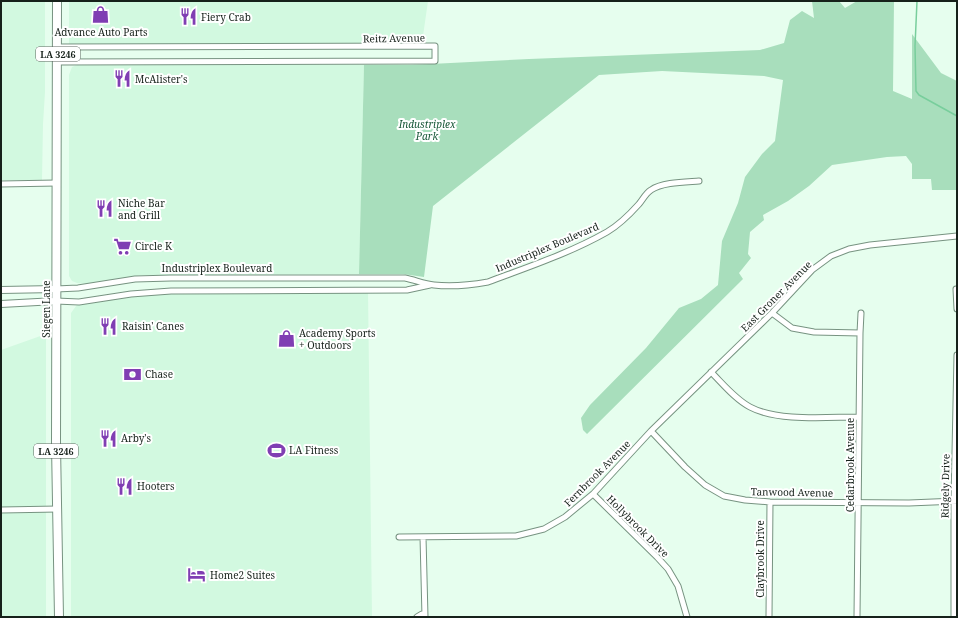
<svg xmlns="http://www.w3.org/2000/svg" width="958" height="618" font-family="'Noto Serif',serif">
<style>
.built{fill:#d2f9e0}
.green{fill:#a8debc}
.lines{fill:none;stroke-linecap:round;stroke-linejoin:round}
.stream{stroke:#78ce9c;stroke-width:1.5}
.minor-casing{stroke:#779381;stroke-width:7}
.tertiary-casing{stroke:#779381;stroke-width:8}
.primary-casing{stroke:#779381;stroke-width:10}
.minor{stroke:#fff;stroke-width:5}
.tertiary{stroke:#fff;stroke-width:6}
.primary{stroke:#fff;stroke-width:8}
.labels{text-anchor:middle;dominant-baseline:central;stroke-width:4;stroke-linejoin:round;paint-order:stroke}
.shield{fill:#fff;stroke:#5c645f;stroke-width:1}
.shield-label{font-size:9px;font-weight:bold;fill:#16211a}
.poi-label{font-size:10px;fill:#16211a;stroke:#fff;text-anchor:start}
.street-label{font-size:10px;fill:#16211a;stroke:#fff}
.park-label{font-size:10px;font-style:italic;fill:#175737;stroke:#fff}
</style>
<rect width="100%" height="100%" fill="#e6feee"/>
<path class="built" d="M1,1h44v91l-2,32 -1,56h-41z
M69,1h359l-6,42h-170l-183,2z
M77,65h287l-5,209 -216,1 -55,9 -11,-1 -5,-2 -3,-5v-201l3,-8z
M368,290l4,327h-301v-304l8,-11 52,-8z
M46,334v283h-45v-267z"/>
<path class="green" d="M812,1h27l6,7 12,-7h37l-1,90 19,8v-65l29,39 16,8v109h-25l-1,-11h-19v-15l-6,-8 -19,1 -55,8 -23,21 -21,15 -25,14 1,5 -14,12 -2,22 3,4 -12,15 4,6 -156,155 -4,-4 -2,-12 9,-13 56,-57 33,-40 22,-9 17,-14 4,-44 16,-38 7,-26 17,-23 13,-13 8,-61 -19,-4 -102,-5 -63,4 -166,131 -9,71 -21,-3h-44l5,-209h47l118,-6 231,-9 24,-7 6,-23 12,-9 12,7z"/>
<g class="lines">
<path class="stream" d="M917,1l-2,45 1,45 3,4 38,21"/>
<defs>
<path id="minor" d="M57,62l378,-1v-15l-377,1
M1,184l56,-1
M56,289l22,-1 57,-9 36,-1h234c10,2 19,6 29,7 17,2 37,0 54,-3 40,-15 82,-29 119,-50 12,-7 23,-18 32,-28 4,-5 7,-11 12,-14 11,-8 35,-8 48,-9
M956,289l1,20
M56,301l23,1 52,-8 40,-3 236,-1 23,-5
M772,313l20,15 22,4 46,1
M711,372c12,12 24,27 39,35 28,15 77,10 109,10
M651,431l34,36 20,18 19,11 21,4 25,2 139,1 48,-2
M593,494l64,63 11,12 10,17 9,31
M1,510l57,-1
M399,537l117,-1 28,-7 21,-12 28,-23 58,-63 121,-118 40,-43 19,-14 18,-7 21,-4 87,-9
M423,537l2,80
M417,617l5,-3h3
M769,617l1,-115
M857,617l3,-284 1,-20
M954,617v-116l3,-146"/>
<path id="tertiary" d="M1,290l55,-1
M1,304l55,-3"/>
<path id="primary" d="M57,1l-1,444 3,172"/>
</defs>
<use href="#minor" class="minor-casing"/>
<use href="#tertiary" class="tertiary-casing"/>
<use href="#primary" class="primary-casing"/>
<use href="#minor" class="minor"/>
<use href="#tertiary" class="tertiary"/>
<use href="#primary" class="primary"/>
</g>
<defs>
<symbol id="shop-bare" viewBox="-9 -9 18 18"><path d="M-5-2.5h2.3a2.7 3.5 0 0 1 5.4 0H5L5.5 6h-11ZM-1.5-2.5h3a1.5 2.3 0 0 0-3 0Z" fill="#803eb3" stroke="#fff" stroke-width="2.5" paint-order="stroke"/></symbol>
<symbol id="restaurant-bare" viewBox="-9 -9 18 18"><path d="M-5-6h1v4h1v-4h1v4h1v-4h1v5L-1.5 .5V6h-2V.5L-5-1ZM5-6V6H3V1.5H1.5Q1.5-4 5-6Z" fill="#803eb3" stroke="#fff" stroke-width="2.5" paint-order="stroke"/></symbol>
<symbol id="supermarket-bare" viewBox="-9 -9 18 18"><path d="M-6-5.5h2.5l.6 2H6L4.5 2H-2.5L-4.4-4H-6ZM-1.5 3.2a1.3 1.3 0 1 0 .1 0ZM3 3.2a1.3 1.3 0 1 0 .1 0Z" fill="#803eb3" stroke="#fff" stroke-width="2.5" paint-order="stroke"/></symbol>
<symbol id="bank-bare" viewBox="-9 -9 18 18"><path d="M-6-4H6V4H-6ZM0-2.3a2.3 2.3 0 1 0 0 4.6a2.3 2.3 0 1 0 0-4.6Z" fill="#803eb3" stroke="#fff" stroke-width="2.5" paint-order="stroke"/></symbol>
<symbol id="stadium-bare" viewBox="-9 -9 18 18"><path d="M0-5a6.5 5 0 1 0 0 10a6.5 5 0 1 0 0-10ZM-3.5-1.8h7v3.6h-7Z" fill="#803eb3" stroke="#fff" stroke-width="2.5" paint-order="stroke"/></symbol>
<symbol id="hotel-bare" viewBox="-9 -9 18 18"><path d="M-6-4.5h1.5V1H6V5H4.5V3h-9V5H-6ZM-4 0a1.8 1.8 0 1 1 3.6 0ZM.5 0V-2.5h3Q6-2.5 6 0Z" fill="#803eb3" stroke="#fff" stroke-width="2.5" paint-order="stroke"/></symbol>
</defs>
<g fill-rule="evenodd">
<use href="#shop-bare" x="88" y="2" width="25" height="25"/>
<use href="#restaurant-bare" x="176" y="4" width="25" height="25"/>
<use href="#restaurant-bare" x="110" y="66" width="25" height="25"/>
<use href="#restaurant-bare" x="92" y="196" width="25" height="25"/>
<use href="#supermarket-bare" x="110" y="234" width="25" height="25"/>
<use href="#restaurant-bare" x="96" y="314" width="25" height="25"/>
<use href="#shop-bare" x="274" y="326" width="25" height="25"/>
<use href="#bank-bare" x="120" y="362" width="25" height="25"/>
<use href="#restaurant-bare" x="96" y="426" width="25" height="25"/>
<use href="#stadium-bare" x="264" y="438" width="25" height="25"/>
<use href="#restaurant-bare" x="112" y="474" width="25" height="25"/>
<use href="#hotel-bare" x="184" y="562" width="25" height="25"/>
</g>
<g class="labels">
<g class="shield">
<rect x="36" y="47" width="44" height="14" rx="3"/>
<rect x="34" y="444" width="44" height="14" rx="3"/>
</g>
<g class="shield-label">
<text x="58" y="54">LA 3246</text>
<text x="56" y="451">LA 3246</text>
</g>
<g class="poi-label">
<text x="201" y="17">Fiery Crab</text>
<text x="101" y="32" text-anchor="middle">Advance Auto Parts</text>
<text x="135" y="79">McAlister's</text>
<text x="118" y="203">Niche Bar<tspan x="118" dy="12">and Grill</tspan></text>
<text x="135" y="246">Circle K</text>
<text x="122" y="326">Raisin' Canes</text>
<text x="299" y="333">Academy Sports<tspan x="299" dy="12">+ Outdoors</tspan></text>
<text x="145" y="374">Chase</text>
<text x="121" y="438">Arby's</text>
<text x="289" y="450">LA Fitness</text>
<text x="137" y="486">Hooters</text>
<text x="210" y="575">Home2 Suites</text>
</g>
<g class="street-label">
<text transform="translate(394 38) rotate(-1)">Reitz Avenue</text>
<text transform="translate(547 247) rotate(-23)">Industriplex Boulevard</text>
<text x="217" y="268">Industriplex Boulevard</text>
<text transform="translate(776 296) rotate(-45)">East Groner Avenue</text>
<text transform="translate(46 309) rotate(-90)">Siegen Lane</text>
<text transform="translate(850 465) rotate(-90)">Cedarbrook Avenue</text>
<text transform="translate(597 473) rotate(-45)">Fernbrook Avenue</text>
<text transform="translate(945 486) rotate(-89)">Ridgely Drive</text>
<text transform="translate(792 492) rotate(1)">Tanwood Avenue</text>
<text transform="translate(638 526) rotate(45)">Hollybrook Drive</text>
<text transform="translate(760 559) rotate(-90)">Claybrook Drive</text>
</g>
<g class="park-label">
<text x="427" y="124">Industriplex<tspan x="427" dy="12">Park</tspan></text>
</g>
</g>
<rect width="958" height="618" fill="none" stroke="#16211a" stroke-width="4"/>
</svg>
